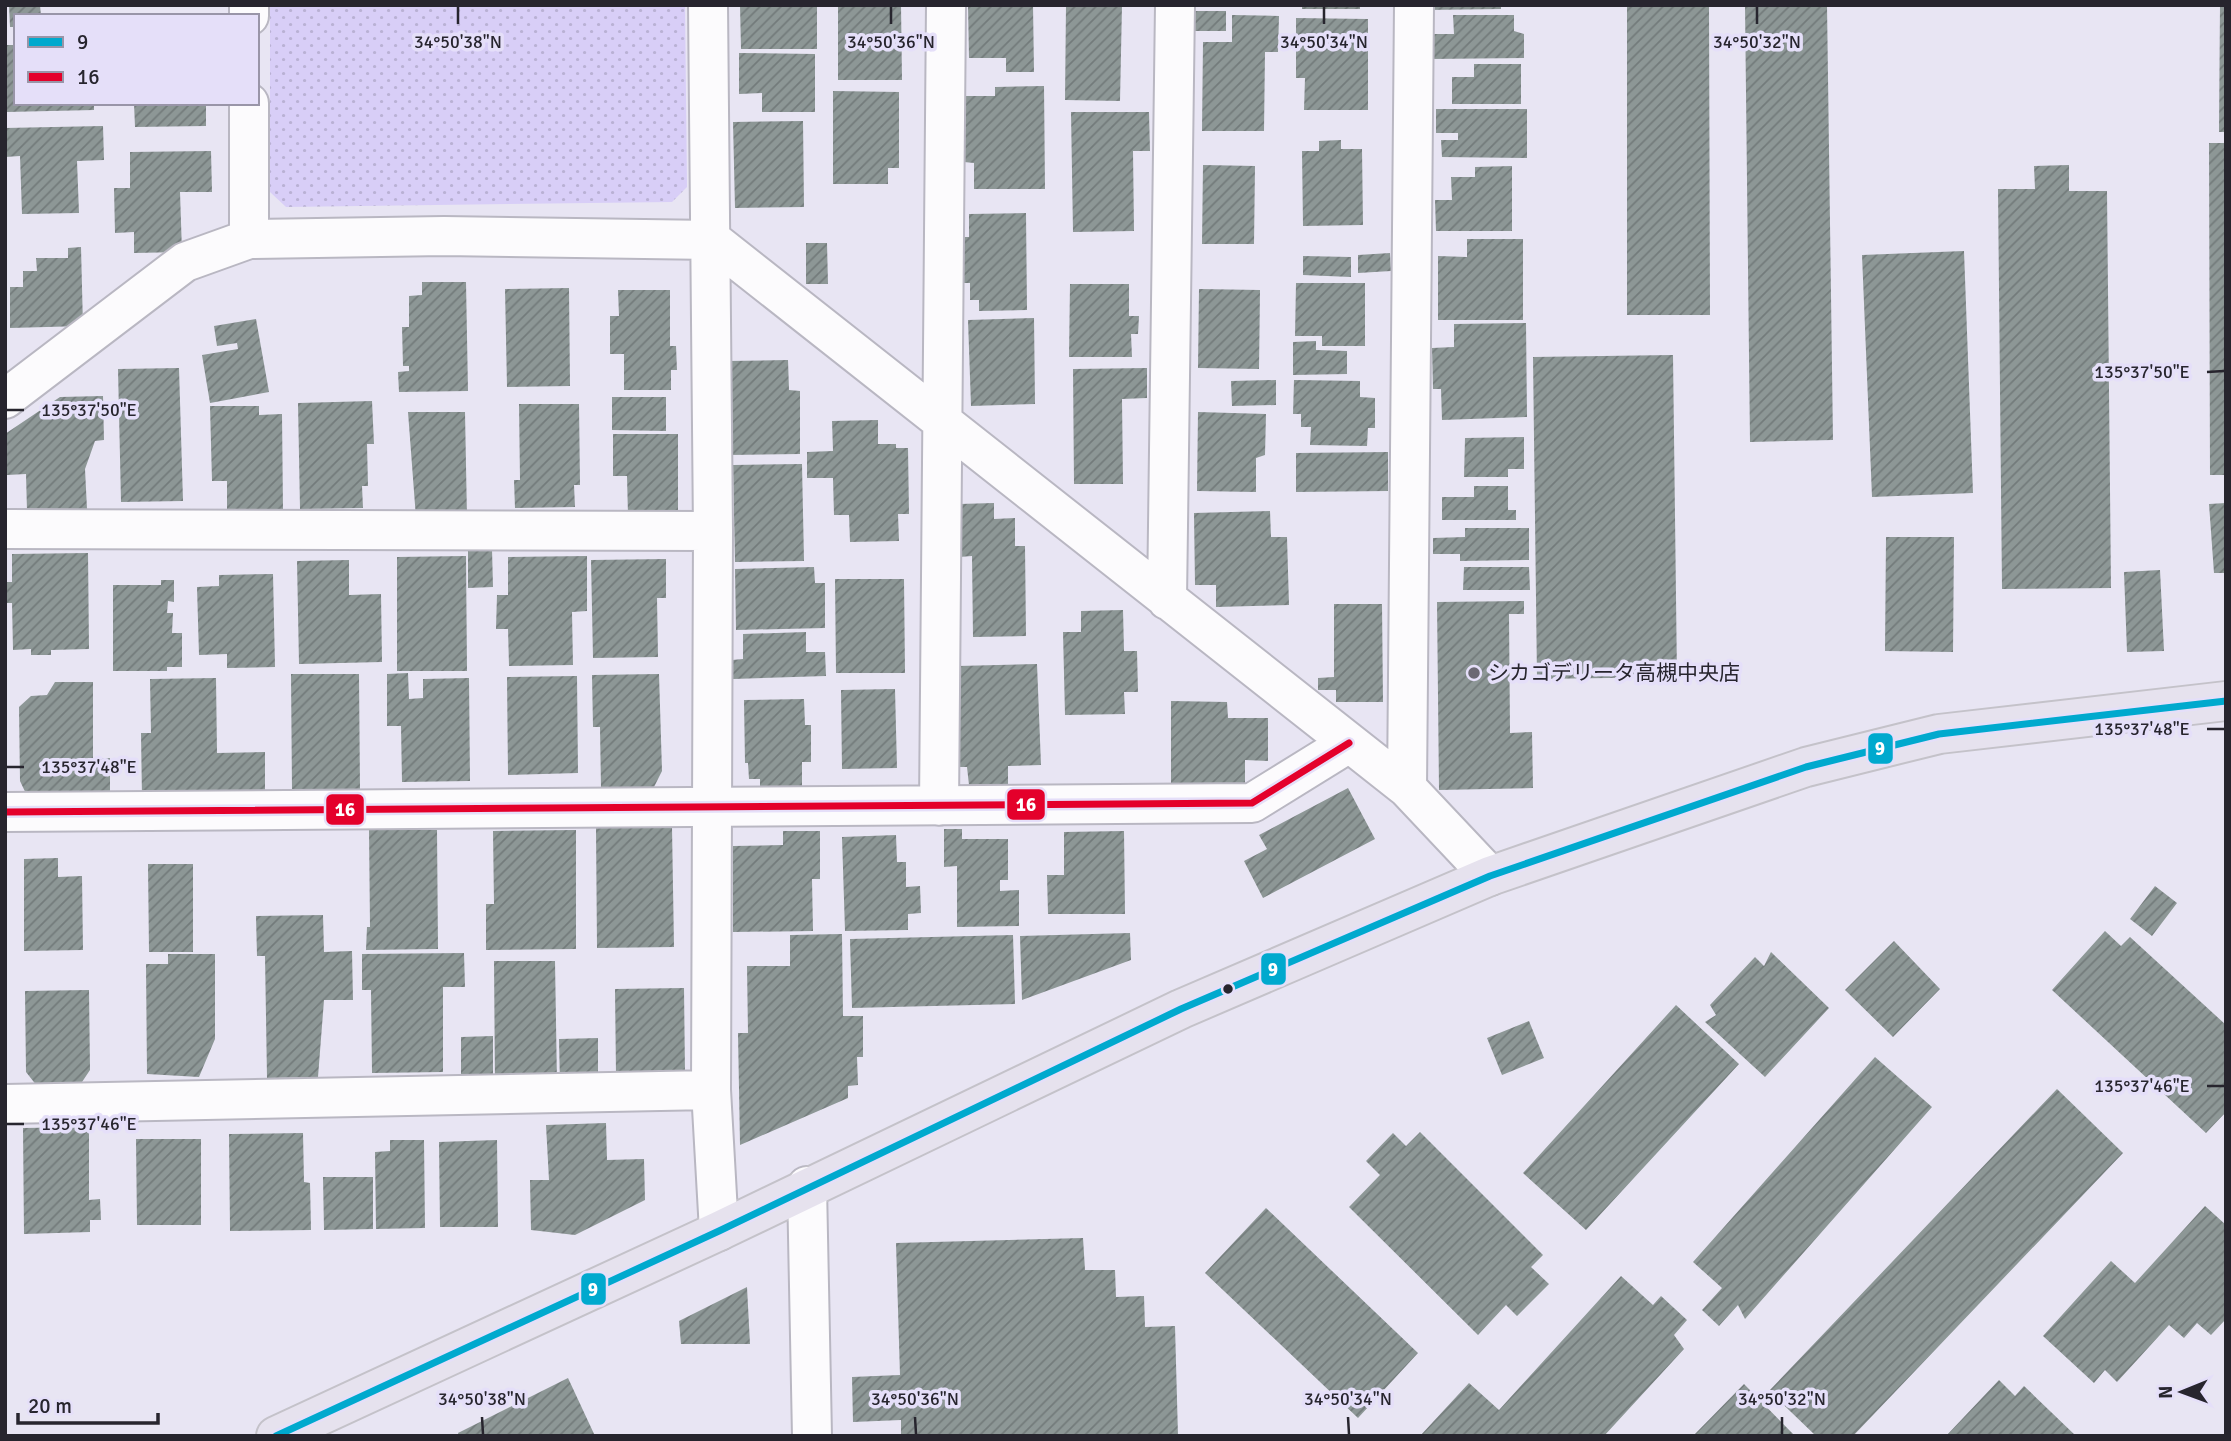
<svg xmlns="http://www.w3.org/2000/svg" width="2231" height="1441" font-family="Signika,'Noto Sans JP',sans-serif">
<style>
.grass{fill:url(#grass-dots)}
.building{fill:url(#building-hatch)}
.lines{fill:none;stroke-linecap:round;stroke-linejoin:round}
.minor-casing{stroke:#b9b7c2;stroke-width:42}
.trunk-casing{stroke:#c4c2c9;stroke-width:42}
.minor{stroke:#fcfbfd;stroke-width:38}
.trunk{stroke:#e6e2ee;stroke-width:38}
.bus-1-casing{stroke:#e5dff9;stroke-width:12}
.bus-2-casing{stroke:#e5dff9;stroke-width:12}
.bus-1{stroke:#00a9ce;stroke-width:7}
.bus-2{stroke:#e4002b;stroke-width:7}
.ticks{fill:none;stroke:#27252e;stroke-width:2.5}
.poi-dot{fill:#6b6873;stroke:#e5dff9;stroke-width:2.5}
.bus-dot{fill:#27252e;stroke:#e5dff9;stroke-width:2.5}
.labels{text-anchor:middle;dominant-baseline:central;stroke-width:7;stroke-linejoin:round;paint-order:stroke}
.poi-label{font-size:21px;fill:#27252e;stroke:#e5dff9;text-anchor:start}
.ticks-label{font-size:18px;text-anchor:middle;fill:#27252e;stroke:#e5dff9;stroke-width:7;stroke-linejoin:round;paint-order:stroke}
.line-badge{stroke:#e5dff9;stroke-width:2.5}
.badge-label{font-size:19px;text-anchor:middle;font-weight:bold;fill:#fff}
</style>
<defs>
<pattern id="grass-dots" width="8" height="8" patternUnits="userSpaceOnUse" patternTransform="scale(1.75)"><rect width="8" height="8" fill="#d8cef7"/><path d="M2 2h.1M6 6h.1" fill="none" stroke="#b9b1d4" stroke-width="1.8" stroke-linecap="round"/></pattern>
<pattern id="building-hatch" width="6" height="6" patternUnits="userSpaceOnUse" patternTransform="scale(1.75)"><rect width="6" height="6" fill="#8d9796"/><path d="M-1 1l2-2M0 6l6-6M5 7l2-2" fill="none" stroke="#737b7b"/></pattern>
</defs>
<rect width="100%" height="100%" fill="#e8e5f3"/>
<path class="grass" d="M270,5h415l2,182 -15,15 -386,5 -16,-15z"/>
<path class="building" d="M9,5h31l1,11h-25v11h-6z
M740,5h77v44h-76z
M838,5h63l1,75h-64z
M968,5h65l1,67h-28v-14h-37z
M1066,5h56l-2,96 -55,-1z
M1302,5h58v4h-58z
M1425,5h76v4l-76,1z
M1627,5h82l1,310h-83z
M1745,5h82l6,435 -83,2z
M2220,5h6v127h-7z
M1189,11h37v20h-37z
M1232,15l47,1 -1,36h-13l-1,79h-62l1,-89h29z
M1453,15h61v16l10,3v24l-94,1 -1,-25h25z
M1296,18l72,1v91h-64l1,-32h-9z
M5,45h11v58h78v7l-87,2z
M739,53l76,1v58h-53v-19l-23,1z
M1474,64h47v40h-69v-27h22z
M1044,86l1,103h-71v-26l-10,-1v-66h31v-9z
M833,91l66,1v76h-11v16h-55z
M134,103h72v23l-71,1z
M1436,109h91v49l-85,-1 -1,-17h17v-7h-22z
M1071,112h78l1,39h-17l1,80 -61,1z
M803,121l1,86 -69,1 -2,-86z
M103,126l1,34 -27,1 2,52 -57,1 -2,-58 -15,1v-29z
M1341,140v9h21l1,76 -60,1 -1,-75h17v-10z
M2209,143h17v332h-16z
M211,151l1,41h-32l2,60 -48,1v-21l-19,1 -1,-45h16v-36z
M1203,165l52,1 -1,78h-52z
M2069,165v26h38l4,397 -109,1 -4,-400h37l-1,-23z
M1512,166v65h-76l-1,-31h17l-1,-23h24v-10z
M1026,213l1,97 -48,1v-11h-9v-17h-9l-1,-46h9v-23z
M1467,239h56v81h-85v-64l29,1z
M806,243h21l1,41h-22z
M81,247l2,79 -73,2v-41h13v-16h14l-1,-13h32v-10z
M1964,251l9,242 -101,4 -10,-242z
M1390,253l1,18 -33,2v-18z
M1303,256l48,1v20l-48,-2z
M422,282h44l2,109 -69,1 -1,-20 11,-1v-5h-6l-1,-39h7v-31l13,-1z
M1296,283h69v63h-43v-10h-27z
M1070,284h59v32h10l-1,18h-7l1,23h-63z
M569,288l1,98 -63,1 -2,-98z
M1199,289l61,1 -1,79 -61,-1z
M618,290h52v56h6l1,24h-6v20h-47v-36h-14v-38h9z
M1034,318l1,86 -64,2 -3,-86z
M256,319l13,73 -59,11 -8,-48 36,-6 -1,-6 -20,3 -3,-20z
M1526,323l1,94 -85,3 -1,-31h-8l-1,-41 22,-1v-23z
M1316,341v9l31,1v23l-54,1v-33z
M1673,355l4,322 -140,2 -4,-322z
M788,360l1,30 11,1v63l-71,1 -1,-94z
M179,368l4,133 -62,1 -3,-133z
M1147,368v30l-25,1 1,85h-49l-1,-115z
M1276,380v25l-44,1 -1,-25z
M1294,380l66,1v16l15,1v30h-7l-1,18 -57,-1 1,-18h-10v-13h-8z
M103,396l1,44 -9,1 -10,28 2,40 -60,2 -1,-37 -19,1 -2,-41 55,-37z
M612,397h54v34l-54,-1z
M372,401l2,43h-7l1,42h-6l1,22 -63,1 -2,-106z
M519,404h60l1,81h-6l1,22 -60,1 -1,-28h6z
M210,406h49v9l23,-1 1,96 -56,1v-30h-15z
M408,412h57l2,106h-51z
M1198,412l68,2 -1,41 -9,3v34l-59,-1z
M878,420v24h18v4h12l1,66h-11l1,27 -49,1 -1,-27h-15l-1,-37h-26v-26l26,-1 -1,-30z
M613,434h65v81h-50l-1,-39h-14z
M1524,437v32h-16v8h-44l1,-39z
M1388,452v39l-92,1v-39z
M802,464l2,97 -69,1 -2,-97z
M1474,486h34v24h8v10h-74v-23h32z
M994,503v16l21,-1v28h10l1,90 -53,1 -1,-81 -13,1v-53z
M2226,503v70h-12l-5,-69z
M1270,511l1,26h16l2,68 -73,2v-22h-21l-1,-72z
M1465,528h64v32l-69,1v-7h-27v-16l32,-1z
M1886,537h68l-1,115 -68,-1z
M468,549h24l1,38 -25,1z
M88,553l1,96 -38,1v5h-20v-6l-18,1 -1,-47h-7v-21h7v-28z
M466,556l1,115h-70v-114z
M587,556v55l-15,1 1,53 -64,1 -1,-37h-12l1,-34h11v-38z
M666,559v39h-9l1,59 -65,1 -2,-98z
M349,560v35l32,-1 1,68 -83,2 -2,-103z
M814,567l1,16h10v45l-89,2 -1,-61z
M1464,567h65l1,23h-67z
M2160,570l4,81 -37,1 -3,-80z
M273,574l2,93 -48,1v-14l-28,1 -2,-68 22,-1v-11z
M835,579h69l1,94h-69z
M161,580h13v22l-6,-1 -1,12h6l-1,20h10v34h-15v4h-54v-86h48z
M1524,601v13h-15l1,119 22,-1 1,56 -94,2 -2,-188z
M1334,604h48l1,98h-47v-12h-18v-12l16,-1z
M1123,610l1,41h13l1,41h-14l1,22 -60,1 -2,-83h18v-21z
M806,632v20h19l1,24 -93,3 -1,-19 11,-1v-25z
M1037,664l4,101 -33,1v18l-39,1 -2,-18h-7l-2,-101z
M408,673l1,26 14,-1v-19l46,-1 1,103 -68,1 -1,-56h-14v-52z
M291,674h68l1,116 -68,1z
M659,674l3,97 -8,16 -53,1 -1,-61h-7l-1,-52z
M577,676l1,97 -70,2 -1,-98z
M216,678l1,75 48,-1v38l-33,1v6l-90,1 -1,-65h10l-1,-54z
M55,682h38v77l17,-1v42h-81l-9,-19 -1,-74 12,-11 16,-1z
M895,689l2,79 -55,1 -1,-79z
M804,699l1,26h6v37h-9v24h-42v-7h-11l-1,-16h-3l-1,-63z
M1171,701l56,1 1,16h40v43l-23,-1v24h-74z
M1348,788l27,51 -112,59 -19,-37 23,-12 -8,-14z
M672,827l2,120 -77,1 -1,-120z
M944,829h18v10h46v41h-8v11l19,-1v36l-62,1v-61l-13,1z
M369,830h68l1,119 -72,1 1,-23h3z
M576,830v119l-90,1v-46h8l-1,-73z
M783,831h37v48h-8l1,52 -80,1v-86l50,-1z
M1124,831l1,83h-77l-1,-39h17v-43z
M896,835l1,27h9v25l14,-1 1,27 -13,1v16l-63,1 -3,-94z
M58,858v19l24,-1 1,74 -59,1v-92z
M148,864h45v88h-44z
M2155,886l22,17 -25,33 -22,-17z
M323,915l1,37 28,-1 1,49h-29l-6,77 -51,1 -2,-122h-8l-1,-40z
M2105,931l16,15 9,-9 96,88v87l-20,21 -154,-143z
M1130,933l1,27 -109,40 -2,-64z
M842,934l1,82h20v41h-6l1,28 -10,1v12l-108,47 -2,-112h10l-1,-67h43v-31z
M1013,935l2,69 -163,4 -2,-69z
M1894,941l46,48 -47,48 -48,-47z
M1771,952l58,56 -64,69 -60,-55 11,-7 -6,-10 45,-48 9,9z
M464,953l1,34h-22v85l-71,1 -1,-83h-9v-36z
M168,954h47v85l-16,38 -52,-3 -1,-110h22z
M494,961h61l2,123 -62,1z
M684,988l1,86 -69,1 -1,-86z
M89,990l1,80 -10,15 -43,1 -11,-14 -1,-81z
M1676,1005l63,59 -153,166 -63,-57z
M1529,1021l15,37 -42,17 -15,-37z
M493,1036v46l-32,1v-46z
M598,1038v47h-38l-1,-46z
M1875,1057l57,50 -187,212 -7,-14 -19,21 -17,-16 20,-22 -29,-26z
M2057,1089l66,64 -270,283h-37l-47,-45z
M606,1123l1,37 37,-1 1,41 -70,35 -44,-5 -1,-50h19l-3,-55z
M89,1127v73l11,-1 1,21h-11v12l-66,2 -1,-106z
M1420,1132l123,123 -12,12 18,17 -32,32 -11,-11 -28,30 -129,-128 31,-32 -14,-14 27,-28 13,13z
M303,1133l1,49 6,1 1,47 -81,1 -1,-97z
M136,1139h65v86h-64z
M390,1140h34l1,88 -49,1 -1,-77 15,-1z
M497,1140l1,87h-58l-1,-85z
M323,1177h50v52l-49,1z
M2205,1206l21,19v94l-15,16 -14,-12 -13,15 -15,-13 -52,57 -12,-12 -11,13 -51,-47 68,-75 24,22z
M1266,1208l152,145 -60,65 -153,-145z
M1083,1238l2,32h30l1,27 28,-1 1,31 30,-1 3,110h-277v-16l-48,2 -1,-45 48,-2 -4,-132z
M1621,1276l32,29 8,-9 26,24 -13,15 10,14 -80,87h-184l49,-53 30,27z
M747,1287l3,57h-69l-2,-23z
M568,1378l27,58h-136l-1,-3z
M1999,1380l16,16 9,-10 52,50h-130z
M1744,1384l51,52h-102z"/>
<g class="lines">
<defs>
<path id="minor" d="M708,5l5,526 -2,559 8,141
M249,16v-11
M249,239v-136
M5,399l180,-137 64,-23 195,-3 268,4 695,548 83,88
M5,529l708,2
M1167,600l8,-595
M1407,788l7,-783
M939,806l7,-801
M5,812l1247,-9 97,-60
M5,1104l706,-14
M807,1186l5,250"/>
<path id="trunk" d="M276,1436l443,-205 462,-222 309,-133 316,-109 133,-33 287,-33"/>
</defs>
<use href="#minor" class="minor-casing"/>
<use href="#trunk" class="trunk-casing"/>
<use href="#minor" class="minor"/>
<use href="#trunk" class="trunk"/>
<defs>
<path id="bus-1" d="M276,1436l443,-205 462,-222 309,-133 316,-109 133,-33 287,-33"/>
<path id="bus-2" d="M5,812l1247,-9 97,-60"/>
</defs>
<use href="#bus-1" class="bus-1-casing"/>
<use href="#bus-2" class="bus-2-casing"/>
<use href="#bus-1" class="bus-1"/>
<use href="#bus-2" class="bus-2"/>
</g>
<path class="ticks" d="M458,7v17M891,7v17M1324,7v17M1757,7v17M2207,372l17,-1M7,410h17M2207,729h17M7,767h17M2207,1086h17M7,1124h17M482,1417l1,17M915,1417l1,17M1348,1417l1,17M1782,1417v17"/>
<circle class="poi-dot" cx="1474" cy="673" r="7"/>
<circle class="bus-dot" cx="1228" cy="989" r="6"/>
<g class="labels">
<g class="poi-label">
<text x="1488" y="673">シカゴデリータ高槻中央店</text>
</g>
</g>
<g class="ticks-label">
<text x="458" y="48">34°50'38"N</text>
<text x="891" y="48">34°50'36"N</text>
<text x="1324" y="48">34°50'34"N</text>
<text x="1757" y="48">34°50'32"N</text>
<text x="2142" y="378">135°37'50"E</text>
<text x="89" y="416">135°37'50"E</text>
<text x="2142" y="735">135°37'48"E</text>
<text x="89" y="773">135°37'48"E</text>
<text x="2142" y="1092">135°37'46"E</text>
<text x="89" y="1130">135°37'46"E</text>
<text x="482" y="1405">34°50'38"N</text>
<text x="915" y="1405">34°50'36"N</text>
<text x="1348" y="1405">34°50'34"N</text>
<text x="1782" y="1405">34°50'32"N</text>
</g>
<g class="line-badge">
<rect x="1867" y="732" width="27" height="33" rx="7" fill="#00a9ce"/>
<rect x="1006" y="788" width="40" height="33" rx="7" fill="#e4002b"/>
<rect x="325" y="793" width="40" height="33" rx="7" fill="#e4002b"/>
<rect x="1260" y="952" width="27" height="34" rx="7" fill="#00a9ce"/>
<rect x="580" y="1272" width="27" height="34" rx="7" fill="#00a9ce"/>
</g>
<g class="badge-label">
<text x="1880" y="755">9</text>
<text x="1026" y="811">16</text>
<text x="345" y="816">16</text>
<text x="1273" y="976">9</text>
<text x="593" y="1296">9</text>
</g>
<rect width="2231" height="1441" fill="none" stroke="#27252e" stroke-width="14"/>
<rect x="14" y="14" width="245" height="91" fill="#e5dff9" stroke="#9995a8" stroke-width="2"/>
<rect x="28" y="37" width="35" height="10" fill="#00a9ce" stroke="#9995a8" stroke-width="2"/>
<text x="77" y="49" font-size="21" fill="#27252e">9</text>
<rect x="28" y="72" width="35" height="10" fill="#e4002b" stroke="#9995a8" stroke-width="2"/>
<text x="77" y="84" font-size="21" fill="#27252e">16</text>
<g transform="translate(2182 1392) rotate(269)" stroke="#e5dff9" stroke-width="5" paint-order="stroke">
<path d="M0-5L12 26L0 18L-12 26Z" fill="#27252e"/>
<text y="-10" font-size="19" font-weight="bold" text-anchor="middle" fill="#27252e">N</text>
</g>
<path d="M18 1413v10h140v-10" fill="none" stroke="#27252e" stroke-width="3.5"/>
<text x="28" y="1413" font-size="21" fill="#27252e" stroke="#e5dff9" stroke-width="5" paint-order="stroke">20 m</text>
</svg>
